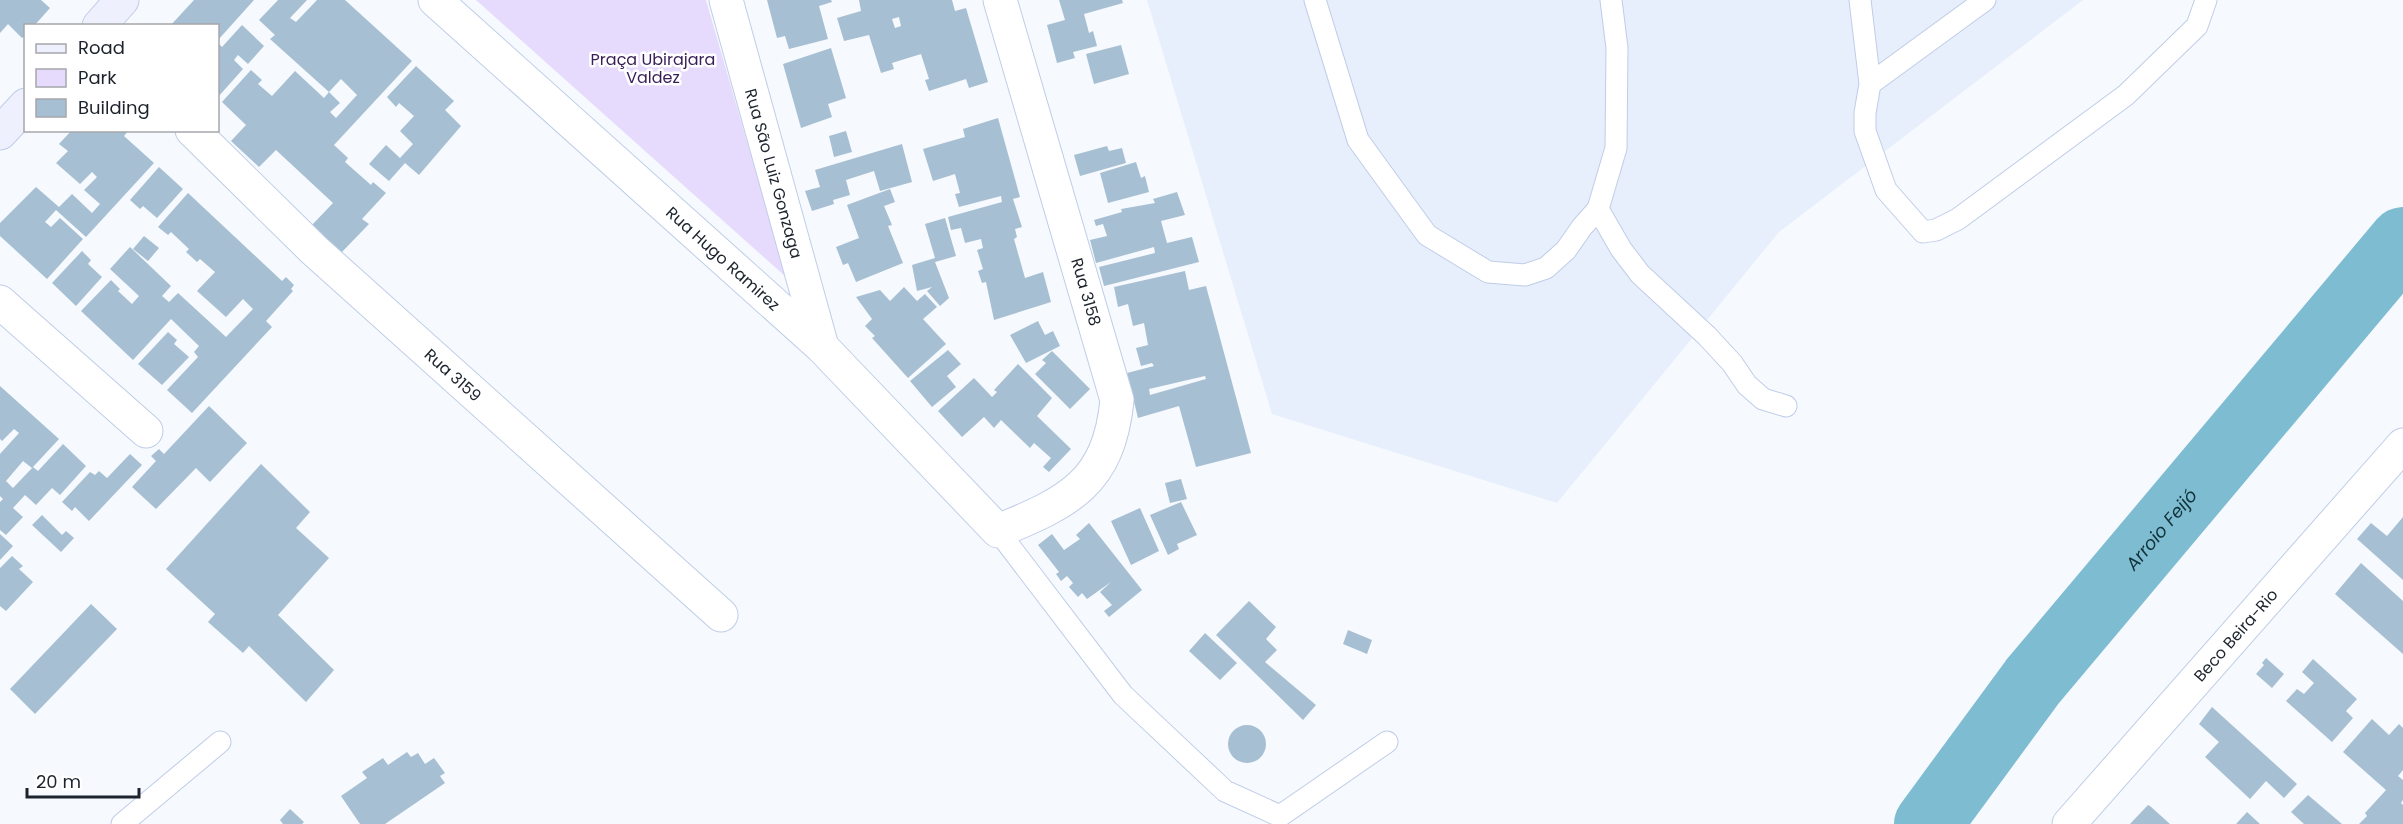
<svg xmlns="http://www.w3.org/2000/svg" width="2403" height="824" font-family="Poppins,sans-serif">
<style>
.built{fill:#e7effc}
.green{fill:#e7dbfd}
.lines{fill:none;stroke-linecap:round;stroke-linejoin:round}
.river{stroke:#7ebcd1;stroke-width:68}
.building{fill:#a6bfd2;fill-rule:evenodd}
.lane-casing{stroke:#bfcde7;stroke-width:23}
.street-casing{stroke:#bfcde7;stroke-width:35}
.secondary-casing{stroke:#bfcde7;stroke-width:35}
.lane{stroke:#fff;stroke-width:21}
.street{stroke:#fff;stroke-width:33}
.secondary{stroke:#eff0fe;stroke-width:33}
.labels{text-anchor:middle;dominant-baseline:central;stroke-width:5;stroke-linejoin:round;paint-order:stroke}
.park-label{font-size:16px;fill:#381e57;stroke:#fff}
.street-label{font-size:16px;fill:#1d232c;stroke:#fff}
.water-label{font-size:18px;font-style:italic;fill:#12313a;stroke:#fff}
</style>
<rect width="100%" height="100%" fill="#f6f9fe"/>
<path class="built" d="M1147,0h936l-304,232 -222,271 -285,-89z"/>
<path class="green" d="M476,0h230l80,277z"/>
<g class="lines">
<path class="river" id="s1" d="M1928,824l105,-143 370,-440"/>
</g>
<path class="building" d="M0,0h41l9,8 -16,18h-8v9l-4,3 -14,-14 -8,9z
M194,0h60l-36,40v-14h-48z
M278,0h29l-17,18 6,4 21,-22h28l67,61 -78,84 14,13 -3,4 26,23 2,-3 13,11 -24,26 7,5 -28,29 -29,-28 21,-22 -57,-53 -17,17 -28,-26 15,-16 -24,-23 29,-32 11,10 -4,4 14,12 23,-25 29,27 5,-6 11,11 -10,9 6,6 21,-23 -16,-16 -12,13 -59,-53 5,-4 -16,-15z
M767,0h64l1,2 -13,4 9,33 -39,10 -4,-13 -8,2z
M859,0h93l3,11 11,-3 22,74 -19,6 -3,-9 -37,12 -4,-11 4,-1 -8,-25 -29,9 2,6 -13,4 -12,-38 -25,6 -7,-23 24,-7zM899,17l2,9 -6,2 -3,-9z
M1059,0h63l1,3 -39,11 5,19 4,-2 4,15 -24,6 2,6 -18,5 -10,-38 18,-5z
M242,25l22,21 -16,18 -10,-9 -4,5 9,9 -25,28v-54l4,4z
M1121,45l8,29 -35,10 -8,-30z
M831,48l15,50 -18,6 4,13 -31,11 -18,-64z
M416,66l38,35 -9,9 16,16 -42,49 -14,-12 -16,18 -20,-17 17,-19 14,13 13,-14 -13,-13 14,-15 -15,-13 -3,4 -9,-10z
M998,118l22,79 -7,2 9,28 -7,2 2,8 -3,2 11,39 18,-6 8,30 -57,18 -8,-38 -4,1 -4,-12 5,-2 -6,-19 6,-2 -2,-9 -16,4 -4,-15 -10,2 -3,-13 54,-15 -1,-6 -42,11 -4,-13 5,-1 -5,-19 -22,7 -10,-32 42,-12 -2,-8z
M72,130h57l-5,6 30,27 -68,74 -30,-27 -11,12 6,5 9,-9 23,21 -36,40 -47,-43v-13l36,-36 23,20 13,-13 20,19 8,-9 -16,-14 13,-13 -5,-5 -12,12 -24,-21 12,-12 -9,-7z
M846,131l6,21 -18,5 -5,-21z
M902,144l10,38 -32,9 -6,-20 -28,9 4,15 -17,5 1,4 -22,7 -7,-20 15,-4 -5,-17z
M1107,146l2,5 13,-3 4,15 -46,13 -6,-21z
M1136,162l5,16 4,-2 4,16 -41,11 -8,-30z
M159,167l24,22 -26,29 -14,-12 -3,3 -10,-9z
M890,189l5,13 -11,4 8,19 -4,1 15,37 -47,19 -8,-19 -5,2 -7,-18 23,-9 -12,-33z
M1177,192l8,23 -24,6 6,22 25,-6 7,25 -95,24 -5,-19 56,-14 -1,-6 -58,16 -6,-23 17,-4 -4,-12 -7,2 -2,-6 28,-8 -1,-3 34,-6 -2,-4z
M188,193l94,88 4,-4 8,8 -3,4 2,2 -27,30 6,6 -80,86 -25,-23 31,-33 -4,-5 5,-6 -28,-27 -38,41 -52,-49 30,-31 9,9 -2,2 14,13 7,-8 -29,-27 20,-22 41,39 -9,10 7,6 9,-9 48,44 27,-28 -10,-10 -17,18 -29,-26 18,-19 -15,-13 -3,3 -11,-10 3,-3 -18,-17 -3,3 -10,-8z
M945,218l11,38 -21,6 14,36 -9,8 -13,-15 5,-4 -15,4 -5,-26 23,-7 -10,-34z
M144,236l15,12 -11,13 -15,-12z
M82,251l9,9 -3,4 14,13 -26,29 -24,-23z
M1185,271l4,19 17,-4 45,167 -55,14 -17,-61 -41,12 -11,-45 27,-7 -2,-3 -11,3 -5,-18 12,-3 -4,-22 -11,3 -5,-22 -10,3 -4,-20zM1205,376l1,3 -56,16 -1,-6z
M904,287l13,14 8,-7 12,13 -14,12 23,25 -38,34 -36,-40 3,-2 -10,-10 7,-7 -16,-22 24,-7 10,11z
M1038,321l7,14 8,-4 7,15 -34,17 -16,-28z
M168,332l9,8 -3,4 15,13 -27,28 -24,-21z
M948,350l13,14 -14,12 9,11 -24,20 -22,-26z
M1052,351l38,38 -20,20 -35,-35 11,-11 -4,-3z
M1018,364l34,34 -15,18 34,33 -22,23 -6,-5 8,-9 -17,-15 -4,5 -29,-28 -7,8 -10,-11 -22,20 -24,-26 36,-33 18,19 5,-5 -3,-2z
M0,386l59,53 -27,29 -9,-7 -17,20 7,7 20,-21 5,4 25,-27 23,22 -26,29 -8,-7 -16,17 -11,-10 -12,13 10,9 -17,18 -6,-5v-28l3,-3 -3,-3v-42l19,-21 -5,-4 -12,12 -2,-2z
M209,406l38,37 -37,39 -14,-14 -40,41 -24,-22 24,-26 -5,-5 8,-7 5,5z
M130,454l12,11 -53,56 -14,-14 -3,4 -10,-9 28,-30 5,3 4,-4 8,7z
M261,464l49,48 -14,16 33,30 -51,57 56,55 -28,32 -57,-56 -6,7 -35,-31 7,-8 -49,-45z
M1181,479l6,20 -17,4 -5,-20z
M1181,502l16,33 -20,9 2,5 -11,6 -18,-40z
M1140,508l19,43 -28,14 -20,-44z
M42,515l20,20 4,-4 8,7 -13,14 -29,-27z
M2403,517v63l-46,-41 14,-16 16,13z
M1089,523l53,67 -33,27 -5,-6 8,-6 -12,-13 11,-10 -24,17 -5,-6 -4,4 -9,-10 4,-4 -6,-7 -6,5 -5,-7 3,-2 -21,-27 14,-11 12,16 16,-11 -4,-4z
M0,534l13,12 -13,14z
M12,556l11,10 -4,3 14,13 -27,29 -6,-5v-38z
M2361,563l42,38v53l-68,-60z
M1249,601l27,26 -10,12 11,11 -12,12 51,43 -13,15 -87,-85z
M91,604l26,25 -82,85 -25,-25z
M1348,630l24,10 -5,14 -24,-10z
M1205,633l32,30 -17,17 -31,-29z
M2266,658l18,16 -12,14 -16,-14 8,-9 -2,-2z
M2313,659l44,40 -11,12 7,7 -21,24 -46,-41 11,-12 7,5 10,-11 -12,-11z
M2212,707l85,77 -13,14 -18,-17 -16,18 -45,-42 14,-15 -20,-18z
M2372,719l17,16 10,-11 4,4v42l-5,6 5,4v20l-2,3 2,2v19h-44l8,-8 -2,-3 21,-23 -43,-38z
M1228 744a19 19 0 1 1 38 0a19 19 0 1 1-38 0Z
M407,752l4,5 7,-4 7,11 9,-6 11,15 -5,3 5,7 -60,41h-25l-19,-28 26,-18 -5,-6 21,-14 5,7z
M2308,795l34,29h-38l-13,-12z
M2148,805l2,1 20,18h-40z
M290,809l14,13 -2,2h-19l-3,-4z
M2247,812l13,12h-24z"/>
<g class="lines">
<defs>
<path id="lane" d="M1315,0l43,140 69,95 61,37 37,3 21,-7 20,-18 16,-23 16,-18 18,-61 1,-100 -6,-48
M1860,0l10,84 -5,29v18l21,59 37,42 13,-2 22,-11 168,-124 71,-69 9,-26
M1870,84l115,-84
M1598,209l23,40 19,25 67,62 25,27 15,22 16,14 23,7
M998,531l125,164 102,96 55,25 107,-74
M122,824l98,-82"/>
<g id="street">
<path id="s2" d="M435,0l387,347 176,184c71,-29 111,-48 119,-131l-117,-400"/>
<path id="s3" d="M726,0l96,347"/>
<path id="s4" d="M192,130l122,120 407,365"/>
<path d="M0,302l146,129"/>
<path id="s5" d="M2069,824l334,-379"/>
</g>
<path id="secondary" d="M99,26l23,-26
M0,133l26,-28"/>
</defs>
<use href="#lane" class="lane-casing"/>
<use href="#street" class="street-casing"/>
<use href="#secondary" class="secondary-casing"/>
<use href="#lane" class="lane"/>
<use href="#street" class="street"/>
<use href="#secondary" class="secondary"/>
</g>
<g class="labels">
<g class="park-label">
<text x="653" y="59">Praça Ubirajara<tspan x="653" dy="18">Valdez</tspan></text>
</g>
<g class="street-label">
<text stroke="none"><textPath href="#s3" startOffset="180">Rua São Luiz Gonzaga</textPath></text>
<text stroke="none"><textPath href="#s2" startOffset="387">Rua Hugo Ramirez</textPath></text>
<text transform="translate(1086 292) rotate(74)">Rua 3158</text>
<text stroke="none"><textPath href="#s4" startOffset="358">Rua 3159</textPath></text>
<text stroke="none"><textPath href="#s5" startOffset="252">Beco Beira-Rio</textPath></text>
</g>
<g class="water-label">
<text stroke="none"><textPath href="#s1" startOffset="376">Arroio Feijó</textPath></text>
</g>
</g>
<rect x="24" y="24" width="195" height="108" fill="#ffffff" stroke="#a5a7ab" stroke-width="1.5"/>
<rect x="36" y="44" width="30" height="9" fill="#eff0fe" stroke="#a5a7ab" stroke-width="1.5"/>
<text x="78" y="54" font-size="18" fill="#1d232c">Road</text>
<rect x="36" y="69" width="30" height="18" fill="#e7dbfd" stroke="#a5a7ab" stroke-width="1.5"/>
<text x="78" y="84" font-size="18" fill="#1d232c">Park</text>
<rect x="36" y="99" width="30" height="18" fill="#a6bfd2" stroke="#a5a7ab" stroke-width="1.5"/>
<text x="78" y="114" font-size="18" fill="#1d232c">Building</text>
<path d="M27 788v9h112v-9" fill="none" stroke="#1d232c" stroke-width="3"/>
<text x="36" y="788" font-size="18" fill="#1d232c" stroke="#ffffff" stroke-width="4.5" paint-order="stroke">20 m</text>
</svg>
